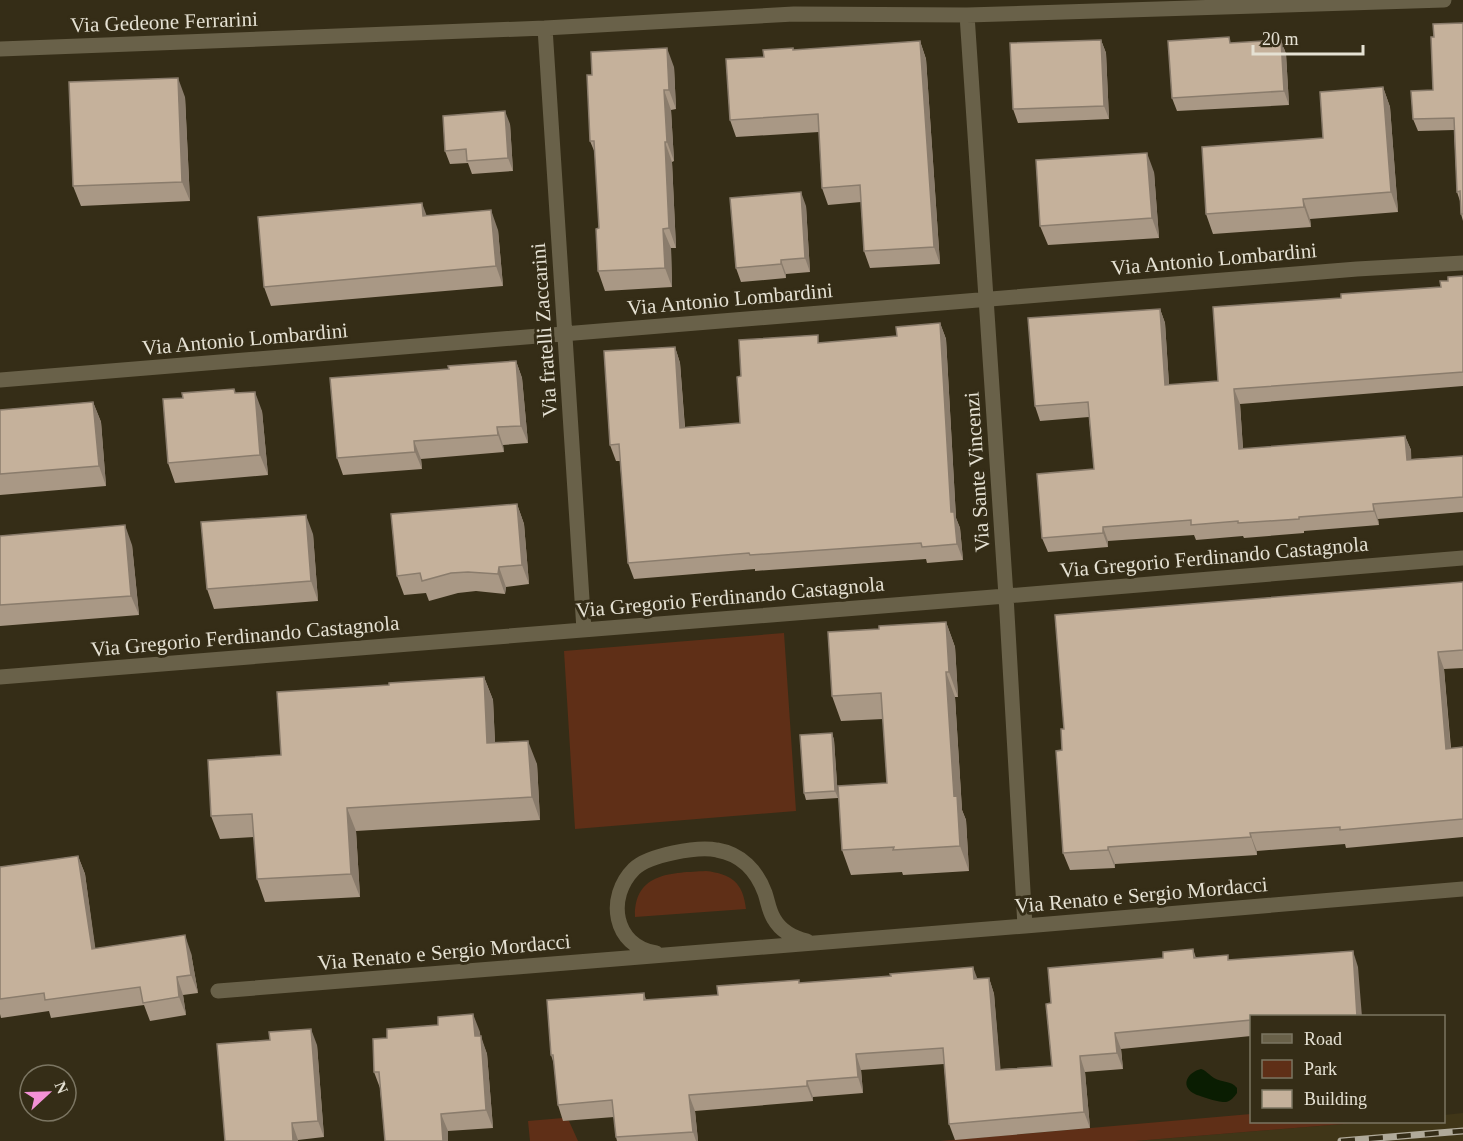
<svg xmlns="http://www.w3.org/2000/svg" width="1463" height="1141" font-family="Georgia,serif">
<style>
.built{fill:#403618}
.green{fill:#5f2f17}
.water{fill:#0a1d02}
.lines{fill:none;stroke-linecap:round;stroke-linejoin:round}
.minor{stroke:#696149;stroke-width:15}
.rail-casing{stroke:#b0aa9a;stroke-width:7}
.rail{stroke:#352d17;stroke-width:4.5;stroke-dasharray:14;stroke-linecap:butt}
.wall{fill:#a99885}
.shaded-wall{fill:#8a7c6c}
.building{fill:#c5b19b;stroke:#8a7c6c;stroke-width:1.5}
.labels{text-anchor:middle;dominant-baseline:central;stroke-width:6;stroke-linejoin:round;paint-order:stroke}
.street-label{font-size:21px;fill:#e5e1d3;stroke:#352d17}
</style>
<rect width="100%" height="100%" fill="#352d17"/>
<path class="built" d="M1463,1113v28h-328l232,-19h77v-7z"/>
<path class="green" d="M784,633l12,178 -221,18 -11,-178z
M706,871c25,3 37,11 40,38l-111,8c-1,-45 37,-44 71,-46z
M1251,1114l1,8h115l-232,19h-195z
M563,1118v3h6l9,20h-48l-2,-20z"/>
<path class="water" d="M1201,1069c6,2 8,6 13,9 8,5 17,2 23,10v5c-3,4 -6,8 -11,9 -6,1 -28,-6 -33,-9 -13,-8 -5,-21 8,-24z"/>
<g class="lines">
<path class="minor" d="M967,15l39,581 19,330
M545,28l39,602
M0,49l545,-21 249,-14 173,1 477,-15
M0,380l1357,-111 106,-6
M0,677l1006,-81 457,-38
M656,953c-43,-7 -50,-56 -22,-84 14,-14 64,-23 83,-19 24,4 40,21 48,43 3,9 4,18 9,26 7,12 20,19 33,22
M218,991l807,-65 438,-37"/>
<defs>
<path id="rail" d="M1341,1141l122,-10"/>
</defs>
<use href="#rail" class="rail-casing"/>
<use href="#rail" class="rail"/>
</g>
<path class="wall" d="M1463,23v198l-2,-7 -1,-13 -3,-9 -3,-62 -36,1 -5,-12 20,-29 1,-53z
M1101,40l5,13 3,66 -91,4 -5,-14z
M1281,40l5,14 3,51 -112,6 -5,-13 59,-55z
M920,41l6,18 14,205 -70,4 -6,-17 -3,-49 -33,3 -6,-17 -3,-56 -83,5 -6,-17 34,-63 29,-9 1,2z
M674,67l2,42 -5,1 3,51 -2,1 4,86h-5l1,39 -67,4 -7,-20 1,-43 -4,-75 -5,-12z
M1383,87l7,20 8,105 -88,7 1,8 -98,7 -7,-20 117,-76z
M185,97l5,104 -109,5 -8,-20z
M510,124l3,47 -41,3 -4,-11 -18,1 -5,-13z
M1154,172l5,66 -111,7 -8,-19z
M806,206l4,66 -24,2v4l-45,4 -5,-14z
M427,216l71,14 5,56 -232,20 -7,-19z
M1463,276v110l-223,18 3,45 162,-13 6,14v9l52,-3v56l-85,7 1,6 -75,6v2l-60,5 -1,-2 -47,4 -2,-5 -86,6v6l-60,5 -6,-14 52,-69 -5,-52 -49,4 -5,-15 125,-97 5,14 4,62 49,-4 123,-83 100,-11 7,-6z
M940,323l6,16 10,179 4,10 3,32 -36,3 -1,-4 -171,12v-2l-121,10 -6,-16 -8,-102h-4l-6,-16 65,-98 5,16 5,64 55,-4 1,-47 80,-33 76,-7z
M516,361l6,17 6,65 -25,2 1,7 -83,7 1,10 -79,6 -6,-17 112,-89z
M236,393l26,18 6,64 -93,8 -7,-20z
M93,402l8,20 5,64 -106,9v-85z
M517,504l7,20 5,60 -23,3 -1,7 -29,-3 -18,2 -29,8 -3,-8 -22,2 -7,-19z
M313,534l5,67 -104,8 -7,-20z
M0,536l132,9 7,70 -139,11z
M1463,582v86l-19,1 7,79 12,-1v90l-117,11 -1,-4 -88,7v4l-142,9v4l-45,2 -7,-17 -1,-103 2,-21z
M946,622l9,25 3,50h-3l7,113 4,10 3,51 -66,4 -1,-3 -51,3 -9,-25 45,-67 -4,-64 -42,2 -9,-25 47,-67z
M484,677l9,23 2,43 42,21 3,56 -184,11 4,66 -95,5 -8,-23 -3,-42 -34,2 -9,-23 70,-61 108,-70z
M832,733l2,7 4,58 -32,2 -2,-7z
M78,856l7,18 10,75 96,4 7,40 -15,2 3,20 -36,6 -6,-16 -93,13 -2,-7 -48,7 -1,-4v-147z
M1193,949l3,9 162,9 -107,50v19l-130,13 2,20 -38,3 5,56 -135,12 -6,-16 -5,-60 -83,6 2,23 -50,4v4l-118,10 3,30h-81l-1,-4 -2,-20 -51,4 -5,-16 -4,-41 -3,-9 93,-62 2,7 72,-5 82,-12 189,-5 5,16 6,75 52,-3 -1,-63 112,-45z
M480,1032v4l7,18 6,74 -45,3v10h-63l-5,-53 -6,-16z
M317,1045l7,92 -26,3 -73,1z"/>
<path class="shaded-wall" d="M1101,40l5,13 3,66 -5,-13z
M1281,40l5,14 3,51 -5,-14z
M920,41l6,18 14,205 -6,-17z
M667,48l7,19 2,42 -7,-19z
M178,78l7,19 5,104 -8,-19z
M1383,87l7,20 8,105 -7,-20z
M664,90l7,20 3,51 -7,-19z
M505,111l5,13 3,47 -5,-13z
M665,142l7,20 4,86 -7,-20z
M1147,153l7,19 5,66 -7,-20z
M801,192l5,14 4,66 -5,-14z
M1303,199l7,20 1,8 -7,-20z
M422,203l7,19 -6,-6z
M491,210l7,20 5,56 -7,-20z
M663,229l8,19 1,39 -7,-19z
M781,260l5,14v4l-5,-14z
M1160,309l5,14 5,76 -5,-14z
M940,323l6,16 10,179 4,10 3,32 -6,-16 -6,-32z
M675,347l5,16 6,81 -6,-16z
M516,361l6,17 6,65 -7,-17z
M1234,389l6,15 4,60 -5,-15z
M255,392l7,19 6,64 -8,-20z
M93,402l8,20 5,64 -7,-20z
M497,427l6,18 1,7 -6,-17z
M1405,436l6,14 1,24 -5,-14z
M414,441l7,18 1,10 -7,-17z
M517,504l7,20 5,60 -7,-19z
M1373,504l5,15 1,6 -5,-14z
M306,515l7,19 5,67 -7,-20z
M125,525l7,20 7,70 -8,-19z
M1103,527l5,14v6l-5,-14z
M499,567l7,20 -1,7 -7,-20z
M946,622l9,25 3,50 -9,-25z
M1438,652l6,17 8,97 -6,-17z
M946,672l9,25 7,113 4,10 3,51 -9,-25 -6,-50z
M484,677l9,23 3,66 -9,-23z
M832,733l2,7 4,58 -3,-7z
M528,741l9,23 3,56 -8,-23z
M347,808l9,23 4,66 -9,-23z
M1250,833l7,18v4l-6,-18z
M1108,847l7,17v4l-7,-18z
M78,856l7,18 13,93 -6,-18z
M185,935l6,18 7,40 -7,-18z
M1353,951l5,16 4,50h-5z
M973,967l6,16 -5,-4z
M177,977l6,18 3,20 -7,-18z
M989,978l5,16 8,91 -6,-15z
M473,1014l7,18 2,22 -7,-18z
M311,1029l6,16 7,92 -6,-16z
M1115,1033l6,16 2,20 -6,-16z
M481,1036l6,18 6,74 -7,-18z
M856,1054l5,16 2,23 -5,-16z
M1080,1056l5,16 5,56 -6,-16z
M807,1081l6,16v4l-6,-15z
M689,1095l6,16 3,30h-2l-3,-9z
M441,1114l7,17v10h-5z
M292,1123l6,17v1h-5z"/>
<path class="building" d="M1463,23v191h-2l-1,-23 -3,1 -3,-74 -41,1 -2,-28 22,-1 -2,-53h3l-1,-13z
M1229,37l1,6 51,-3 3,51 -112,7 -4,-57z
M1101,40l3,66 -91,3 -3,-66z
M920,41l14,206 -70,4 -4,-66 -38,3 -4,-74 -88,6 -4,-61 38,-2 -1,-7 30,-2v2z
M667,48l2,42h-5l3,52h-2l4,86 -6,1 2,39 -67,3 -2,-42 3,-1 -5,-87h-4l-3,-66h5l-1,-23z
M178,78l4,104 -109,4 -4,-104z
M1383,87l8,105 -88,7 1,8 -98,7 -4,-67 121,-9 -3,-46z
M505,111l3,47 -41,3 -1,-12 -21,2 -2,-35z
M1147,153l5,65 -112,8 -4,-66z
M801,192l4,66 -24,2v4l-45,4 -6,-70z
M422,203l1,13 68,-6 5,56 -232,21 -6,-70z
M1463,276v96l-229,17 5,60 166,-13 2,24 56,-4v41l-90,7 1,7 -75,6v2l-61,4v-2l-47,4v-5l-88,7v6l-61,5 -5,-64 57,-5 -6,-67 -53,4 -7,-88 132,-9 5,76 53,-4 -5,-74 128,-9v-4l100,-7 -1,-6h8v-4z
M940,323l11,189h3l3,32 -35,3 -1,-4 -171,12 -1,-2 -121,10 -9,-119 -9,1 -6,-94 71,-4 5,81 60,-5 -3,-46 4,-1 -2,-36 79,-5v8l79,-7 -1,-9z
M516,361l5,65 -24,1 1,8 -84,6 1,11 -78,6 -7,-80 119,-9 -1,-3z
M234,389l1,4 20,-1 5,63 -92,8 -5,-64 20,-1 -1,-5z
M93,402l6,64 -99,8v-64z
M517,504l5,61 -23,2 -1,7 -30,-2 -17,1 -29,8 -2,-8 -23,3 -6,-62z
M306,515l5,66 -104,8 -6,-67z
M125,525l6,71 -131,9v-69z
M1463,582v68l-25,2 8,97 17,-2v72l-123,11v-3l-90,6 1,4 -143,10v3l-45,3 -7,-102 6,-1 -1,-21h3l-9,-114z
M946,622l3,50h-3l8,124 3,-1 3,51 -67,4 1,-3 -52,3 -4,-64 49,-3 -6,-90 -49,3 -4,-64 51,-3v-3z
M484,677l3,66 41,-2 4,56 -185,11 4,66 -94,5 -5,-65 -41,2 -3,-56 73,-5 -4,-63 112,-7v-2z
M832,733l3,58 -31,2 -4,-58z
M78,856l14,93 93,-14 6,40 -14,2 2,20 -36,6 -3,-16 -95,13 -1,-7 -44,6v-132z
M1193,949l1,9 34,-3v5l125,-9 4,66h-106v3l-136,13 2,20 -37,3 4,56 -135,12 -6,-76 -87,6 2,23 -51,4v5l-118,9 4,37 -77,5 -4,-37 -54,5 -5,-50h-2l-4,-55 97,-7v7l74,-5 -1,-9 82,-6v3l92,-7 -1,-2 83,-7 1,12 15,-1 7,92 56,-4 -6,-62 5,-1 -3,-35 115,-10v-6z
M473,1014l2,22h6l5,74 -45,4 2,27h-58l-6,-69h-5l-1,-33 14,-1v-9l51,-4v-8z
M311,1029l7,92 -26,2 1,18h-68l-8,-97 53,-4 -1,-8z"/>
<g class="labels">
<g class="street-label">
<text transform="translate(164 22) rotate(-2)">Via Gedeone Ferrarini</text>
<text transform="translate(1214 259) rotate(-5)">Via Antonio Lombardini</text>
<text transform="translate(730 299) rotate(-5)">Via Antonio Lombardini</text>
<text transform="translate(544 330) rotate(-94)">Via fratelli Zaccarini</text>
<text transform="translate(245 339) rotate(-5)">Via Antonio Lombardini</text>
<text transform="translate(977 472) rotate(-94)">Via Sante Vincenzi</text>
<text transform="translate(1214 557) rotate(-5)">Via Gregorio Ferdinando Castagnola</text>
<text transform="translate(730 597) rotate(-5)">Via Gregorio Ferdinando Castagnola</text>
<text transform="translate(245 636) rotate(-5)">Via Gregorio Ferdinando Castagnola</text>
<text transform="translate(1141 895) rotate(-5)">Via Renato e Sergio Mordacci</text>
<text transform="translate(444 952) rotate(-5)">Via Renato e Sergio Mordacci</text>
</g>
</g>
<rect x="1250" y="1015" width="195" height="108" fill="#352d17" stroke="#7b7562" stroke-width="1.5"/>
<rect x="1262" y="1034" width="30" height="9" fill="#696149" stroke="#7b7562" stroke-width="1.5"/>
<text x="1304" y="1045" font-size="18" fill="#e5e1d3">Road</text>
<rect x="1262" y="1060" width="30" height="18" fill="#5f2f17" stroke="#7b7562" stroke-width="1.5"/>
<text x="1304" y="1075" font-size="18" fill="#e5e1d3">Park</text>
<rect x="1262" y="1090" width="30" height="18" fill="#c5b19b" stroke="#7b7562" stroke-width="1.5"/>
<text x="1304" y="1105" font-size="18" fill="#e5e1d3">Building</text>
<g transform="translate(48 1093) rotate(68)"><circle r="28" fill="#352d17" stroke="#7b7562" stroke-width="1.5"/>
<path d="M0-4.5L10 22L0 15L-10 22Z" fill="#f391d6"/>
<text y="-9" font-size="16" font-weight="bold" text-anchor="middle" fill="#e5e1d3">N</text>
</g>
<path d="M1253 45v9h110v-9" fill="none" stroke="#e5e1d3" stroke-width="3"/>
<text x="1262" y="45" font-size="18" fill="#e5e1d3" stroke="#352d17" stroke-width="4.5" paint-order="stroke">20 m</text>
</svg>
